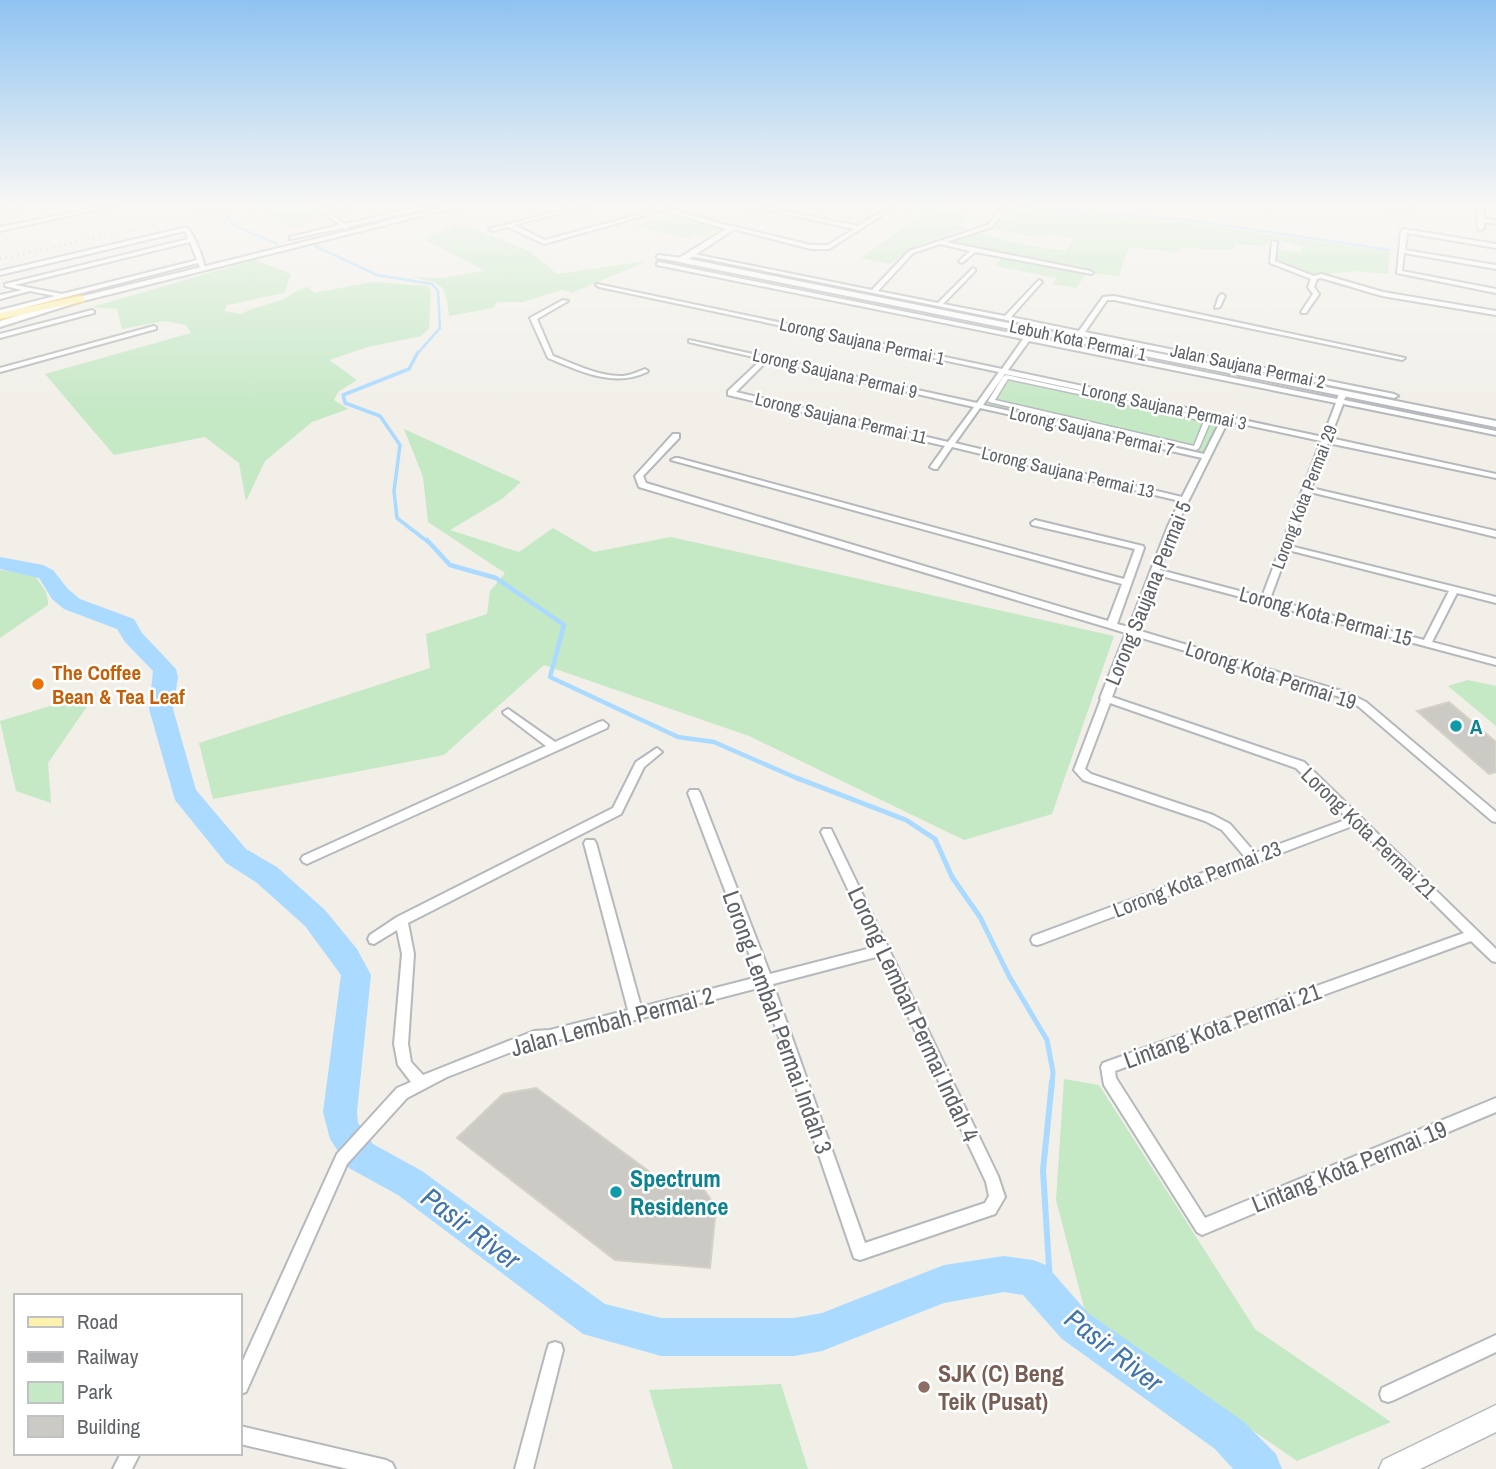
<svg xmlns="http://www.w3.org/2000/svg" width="1496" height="1469" font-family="'Archivo Narrow',sans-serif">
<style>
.green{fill:#c5e8c5}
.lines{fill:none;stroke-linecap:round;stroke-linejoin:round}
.stream-far4{stroke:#aadaff;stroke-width:2.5}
.stream-far3{stroke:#aadaff;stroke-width:3.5}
.stream-far2{stroke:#aadaff;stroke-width:4.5}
.stream-far1{stroke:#aadaff;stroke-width:5}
.stream{stroke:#aadaff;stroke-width:6}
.river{fill:#aadaff;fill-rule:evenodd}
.building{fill:#cccac5;stroke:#d6d1c6;stroke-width:2}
.pedestrian-casing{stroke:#b5b8bc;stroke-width:3}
.minor-casing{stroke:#b5b8bc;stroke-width:4}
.tertiary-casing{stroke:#b5b8bc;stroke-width:4}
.secondary-casing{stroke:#b6babf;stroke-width:3}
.primary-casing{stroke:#f2c960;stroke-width:3}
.pedestrian{fill:#fff;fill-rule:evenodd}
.minor{fill:#fff;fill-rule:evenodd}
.tertiary{fill:#fff;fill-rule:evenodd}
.secondary{fill:#fff;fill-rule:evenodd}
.primary{fill:#fff2af;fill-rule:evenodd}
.rail{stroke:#b6b7b8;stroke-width:2.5;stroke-dasharray:1 5;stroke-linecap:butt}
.food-dot{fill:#e8710a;stroke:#fff;stroke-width:2.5}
.culture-dot{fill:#0f9aa8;stroke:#fff;stroke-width:2.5}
.education-dot{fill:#8d6e63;stroke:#fff;stroke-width:2.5}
.labels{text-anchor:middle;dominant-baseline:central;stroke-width:5;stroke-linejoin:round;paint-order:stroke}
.far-street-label{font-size:18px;fill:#5f6368;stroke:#fff}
.street-label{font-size:21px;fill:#5f6368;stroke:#fff}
.food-label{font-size:21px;font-weight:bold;fill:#c56008;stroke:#fff;text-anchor:start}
.culture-label{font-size:21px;font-weight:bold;fill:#0d838f;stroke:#fff;text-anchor:start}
.near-street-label{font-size:24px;fill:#5f6368;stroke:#fff}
.near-culture-label{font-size:24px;font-weight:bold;fill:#0d838f;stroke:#fff;text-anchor:start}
.near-education-label{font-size:24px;font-weight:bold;fill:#785e54;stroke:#fff;text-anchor:start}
.near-water-label{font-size:28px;font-style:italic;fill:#4174aa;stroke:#fff}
</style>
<rect width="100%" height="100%" fill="#f1efe8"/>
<path class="green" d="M248,206h59l15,10 -23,6 4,4 -8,2z
M893,206h60l14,12 -5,3 4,4z
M1008,208l175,14 207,30 -2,22 -33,-3 -44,5 -36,-13 2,-14 23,4 4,-6 -32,-9 -7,8 -29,-2 -3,6 -52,-2 -5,4 -47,-5 -10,29 -32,-3 -11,15 -23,-4 4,-6 -61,-12 5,-8 -51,-16 29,-10 31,10 55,9 9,-12 -19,-4 -29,1 -35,-8 10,-9 15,-2 6,-4z
M922,214l46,14 -52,17 -26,19 -29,-6z
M673,216l51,12 -20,9 -10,-2 -7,3 -54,-12z
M460,224l69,27 28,23 90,-13 -75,32 -10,-3 -39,12h-26l-4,6 -44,8c-3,-34 -7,-32 -38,-39l29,1 45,-7 -61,-32z
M254,260l33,12 4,3 -7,18 -57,12 -3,6 18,3c14,-9 30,-9 45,-17 8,-4 11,-8 21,-10l6,6 58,-11 55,4 4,4 -2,39 -8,7 -53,11 -39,13 28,20 -19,12 -4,8 14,9 -36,13 -47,39 -19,40 -7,-38 -34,-26 -91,18 -69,-81 146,-41 -5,-8 -21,-4 -43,8 -5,-20 -25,-2z
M1006,375l217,46 -12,35 -224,-51z
M404,429l117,53 -19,17 -52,31 69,22 34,-24 41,24 77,-15 443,99 -62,178 -88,26 -215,-104 -205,-71 -100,90 -231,44 -14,-56 231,-75 -4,-34 61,-20 3,-23 15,-18 -77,-51 -5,-45z
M0,570l34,5c7,9 15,18 14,30l-48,33z
M1468,680l28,6v40l-48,-40z
M97,692l-49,71 3,40 -35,-12 -16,-70z
M1064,1079l35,6 156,244 136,93 -94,39 -211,-146 -30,-115z
M781,1384l27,85h-135l-24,-79z"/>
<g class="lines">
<path class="stream-far4" d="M1009,206l178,14 203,30
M222,212l14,14 41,18
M315,246l62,29 55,9 6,7 2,37 -23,26"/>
<path class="stream-far3" d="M418,352l-9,17 -66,26 2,8 35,13 20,29 -6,46 3,27 31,24"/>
<path class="stream-far2" d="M427,540l23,25 46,13 68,47 -14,52 128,60 36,5 87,38"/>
<path class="stream-far1" d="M797,778l109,42 29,19 17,38 28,40 29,59 38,64 6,32 -1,12"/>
<path class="stream" d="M1051,1299l-8,-129 9,-88"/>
<path class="river" d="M0,557l43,8 10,5 15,19 12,10 54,20 8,14 34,36 2,8 -5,32 23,81 50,59 31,18 48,43 32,39 14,26 -14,137 1,11 15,21 49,27 183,133 56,14h133l28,-5 122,-48 60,-9 29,4 13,5 42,48 155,108 33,33 6,15h-49l-18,-20 -153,-110 -39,-44 -19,-3 -60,11 -122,48 -28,5h-133l-78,-22 -185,-139 -49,-27 -19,-29 -7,-27 18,-137 -36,-49 -48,-43 -31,-20 -51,-63 -26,-91 4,-38 -28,-29 -8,-13 -53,-20 -12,-10 -13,-21 -39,-9z"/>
</g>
<path class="building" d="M1449,702l47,40v30l-7,2 -72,-63z
M536,1088l118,87 41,2 21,30 -6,61 -95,-8 -158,-122 46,-44z"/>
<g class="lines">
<defs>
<path id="pedestrian" d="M1006,375l202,43 3,2 -12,28 -3,2 -207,-48 -1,-1 15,-24zM1008,379l196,42 -10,25 -199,-46z"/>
<path id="minor" d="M10,206h10l-20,5v-4z
M105,206h9l-114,25v-4z
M320,206l4,2 23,-2 -20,5 18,13 80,-18h8l-85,21 -2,2 -3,-1 -53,11v-2l50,-12 -22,-16z
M579,206h8l-73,19 31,15 114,-31 5,1 -120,34 -36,-17 -16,4 -3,-2z
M750,206h9l99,20 29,-18 5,1 -63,40h-18l-82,-21 3,-2 79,19h17l26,-16z
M1003,206h5l-16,21 -46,15 144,29 3,2 -1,1 -117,-22 -13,11 -3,-2 11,-10 -30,-7 -27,9 -35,38 60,12 35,-35 2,1v2l-32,33 62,12 34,-36 3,2 -1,1 -30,34 68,14 24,-34 11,-1 291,62 -3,2 -288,-60h-7l-22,32 309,62 4,2 -4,2 -312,-62 -4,3 -3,-2 1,-3 -390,-79 3,-2 183,37 37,-39 79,-26z
M1388,206h23c-5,3 -18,3 -23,0z
M1478,206h6v13l12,1v4l-12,-2v7l-5,1 -2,-10z
M187,227c8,9 16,30 18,42h-4l-3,-6 -198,51v-4l55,-14 -25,-5 -30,8v-4l22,-5 -17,-4v-2l183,-45 -3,-8 -185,44v-4zM190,242l7,18 -135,34 -47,-9z
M1404,229l92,15v4l-89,-15 -2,17 91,15v4l-92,-16 -2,18 94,18v4l-99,-20 4,-42z
M1272,241l5,1 -2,19 39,15 7,-2 62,18 113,19v4l-114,-19 -61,-18 -4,1 -3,8 5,7 -13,19h-4l-1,-1 12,-18 -5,-7 3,-8 -41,-16z
M659,255l23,3 3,2 -3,2 -25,-4v-2z
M659,262l367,74 3,-2 2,1v2l306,62 2,-5h3l4,2 -2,4 152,31v4l-153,-31 -13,34 166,36v4l-168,-35 -17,45 185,43v6l-186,-45 -20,54 206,51v6l-39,-10 -25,49 64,17v6l-338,-90 -21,55 211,63 18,9 130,110v10l-4,-1 -134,-115 -18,-9 -205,-61 -23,61 192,65 192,187v13l-4,-1 -21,-20 -356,130 1,7 89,140 291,-120v14l-294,123 -5,-3 -93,-147 -3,-18 2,-4 361,-130 -109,-108 -314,119 -4,1 -4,-1 -2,-4 2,-4 212,-79 -23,-27 -17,-9 -122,-41 -9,-10 27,-71 -1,-1 26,-65 -487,-146 -4,-11 38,-42h6v4l-36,38 3,7 462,138 14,-37 -451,-124 4,-2h3l446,121 11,-30 -103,-24 -1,-2 4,-3 108,26 1,2 -27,76 12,3 39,-101 12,-25 -228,-54 -15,22h-3l-4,-2 15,-21 -217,-51v-4l34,-32 -73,-17v-2l288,63 22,-31 -400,-85 -3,-2 1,-1 405,85 21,-30 -366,-74v-2zM1029,341l307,62 -13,34 -315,-67zM768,360l206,47 -26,35 -212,-50zM1005,374l216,46 -17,34 -221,-49zM980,408l222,50 -20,39 -227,-54zM1228,421l93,20 -59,156 -102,-27 16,-44zM1288,550l161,41 -25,49 -154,-41zM1110,703l186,65 52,51 -93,34 -25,-29 -17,-9 -122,-41 -6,-5z
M1222,294l3,2 -5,11 -5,1 4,-12z
M563,300l5,1 -31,18 16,37c22,8 46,21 70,20 8,-1 15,-4 22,-7l3,2 -1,1c-34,16 -67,-1 -99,-14l-18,-40z
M92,310l2,1v2l-94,25v-4z
M154,326l2,1v2l-156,43v-4z
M508,709l47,33 44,-20 4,-1 5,4 -1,3 -296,134 -4,2 -4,-2 -2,-3 2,-3 243,-110 -42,-32 -1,-2z
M657,748l5,4 -18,15 -23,47 -213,109 6,31 -6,90 3,18 12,13 111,-44 16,-1 78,-20 -44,-167 2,-3h8l2,3 45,164 117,-30 -70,-184 2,-3h8l2,3 70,181 105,-27 -54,-115 2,-3h8l167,347 7,21 -10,17 -135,46 -6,-2 -92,-271 -212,55 -16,1 -87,34 -40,21 -60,66 -101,228 -6,2v-27l97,-213 60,-66 14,-6 -13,-17 -4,-21 8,-90 -5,-24 -23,14 -4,-1 -2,-4 2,-4 27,-18 216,-109 23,-46zM880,956l106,226 3,14 -4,7 -120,40 -92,-259z
M1496,1335v17l-102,48 -6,2 -6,-2 -2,-6 2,-6z
M555,1342l6,2 2,6 -30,119h-18l32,-119 2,-6z
M240,1426l146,34 6,3 3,6h-47l-108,-25z
M121,1453h19l-8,16h-19z"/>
<path id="tertiary" d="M450,206h11l-382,96 -79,25v-6l63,-20z
M649,206h10l77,22 -47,31 807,162v6l-817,-165v-4l47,-29z"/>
<path id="secondary" d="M1496,1405v27l-76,37h-41l4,-9z"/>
<path id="primary" d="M80,296l4,1v4l-84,18v-6z"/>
</defs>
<use href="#pedestrian" class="pedestrian-casing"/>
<use href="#minor" class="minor-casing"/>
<use href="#tertiary" class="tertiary-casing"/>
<use href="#secondary" class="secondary-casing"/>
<use href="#primary" class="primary-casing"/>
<use href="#pedestrian" class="pedestrian"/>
<use href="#minor" class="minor"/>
<use href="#tertiary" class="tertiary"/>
<use href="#secondary" class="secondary"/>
<use href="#primary" class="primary"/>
<path class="rail" d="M0,259l237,-53"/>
</g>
<linearGradient id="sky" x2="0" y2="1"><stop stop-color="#8fc3f1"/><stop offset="0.5" stop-color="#f9f8f5"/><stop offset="1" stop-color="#f9f8f5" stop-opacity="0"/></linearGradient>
<rect width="1496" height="411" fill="url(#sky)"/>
<circle class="food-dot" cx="38" cy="684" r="7"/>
<g class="culture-dot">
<circle cx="1456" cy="726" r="7"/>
<circle cx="616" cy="1192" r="7"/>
</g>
<circle class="education-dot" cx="924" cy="1387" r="7"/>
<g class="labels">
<g class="far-street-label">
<text transform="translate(1078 340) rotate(12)">Lebuh Kota Permai 1</text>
<text transform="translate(862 341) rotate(12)">Lorong Saujana Permai 1</text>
<text transform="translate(1248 366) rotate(12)">Jalan Saujana Permai 2</text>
<text transform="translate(835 373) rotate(13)">Lorong Saujana Permai 9</text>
<text transform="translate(1164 406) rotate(12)">Lorong Saujana Permai 3</text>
<text transform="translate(841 418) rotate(13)">Lorong Saujana Permai 11</text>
<text transform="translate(1092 431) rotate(13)">Lorong Saujana Permai 7</text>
<text transform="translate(1068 472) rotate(13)">Lorong Saujana Permai 13</text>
<text transform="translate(1304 497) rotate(-69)">Lorong Kota Permai 29</text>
</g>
<g class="street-label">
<text transform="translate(1148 593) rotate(-68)">Lorong Saujana Permai 5</text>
<text transform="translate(1326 616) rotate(15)">Lorong Kota Permai 15</text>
<text transform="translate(1271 675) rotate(18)">Lorong Kota Permai 19</text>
<text transform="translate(1369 833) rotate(44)">Lorong Kota Permai 21</text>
<text transform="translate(1197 879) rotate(-21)">Lorong Kota Permai 23</text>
</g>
<g class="food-label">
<text x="52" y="672">The Coffee<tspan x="52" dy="24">Bean &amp; Tea Leaf</tspan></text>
</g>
<g class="culture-label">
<text x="1470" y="726">A</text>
</g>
<g class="near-street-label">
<text transform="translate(914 1014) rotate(65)">Lorong Lembah Permai Indah 4</text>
<text transform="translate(612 1021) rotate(-15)">Jalan Lembah Permai 2</text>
<text transform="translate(778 1022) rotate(70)">Lorong Lembah Permai Indah 3</text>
<text transform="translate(1222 1025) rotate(-20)">Lintang Kota Permai 21</text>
<text transform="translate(1349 1166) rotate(-22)">Lintang Kota Permai 19</text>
</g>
<g class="near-culture-label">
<text x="630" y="1178">Spectrum<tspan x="630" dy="28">Residence</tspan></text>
</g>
<g class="near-education-label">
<text x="938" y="1373">SJK (C) Beng<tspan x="938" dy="28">Teik (Pusat)</tspan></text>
</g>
<g class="near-water-label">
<text transform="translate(471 1228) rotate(37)">Pasir River</text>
<text transform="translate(1114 1350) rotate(38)">Pasir River</text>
</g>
</g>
<rect x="14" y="1294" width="228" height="161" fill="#ffffff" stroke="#bfc1c3" stroke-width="2"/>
<rect x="28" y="1317" width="35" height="10" fill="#fff2af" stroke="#bfc1c3" stroke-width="2"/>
<text x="77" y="1329" font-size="21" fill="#5f6368">Road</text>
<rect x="28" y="1352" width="35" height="10" fill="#b6b7b8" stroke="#bfc1c3" stroke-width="2"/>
<text x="77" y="1364" font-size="21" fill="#5f6368">Railway</text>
<rect x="28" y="1382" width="35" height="21" fill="#c5e8c5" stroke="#bfc1c3" stroke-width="2"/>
<text x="77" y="1399" font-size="21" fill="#5f6368">Park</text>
<rect x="28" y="1416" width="35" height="21" fill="#cccac5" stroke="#bfc1c3" stroke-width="2"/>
<text x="77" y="1434" font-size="21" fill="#5f6368">Building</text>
</svg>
